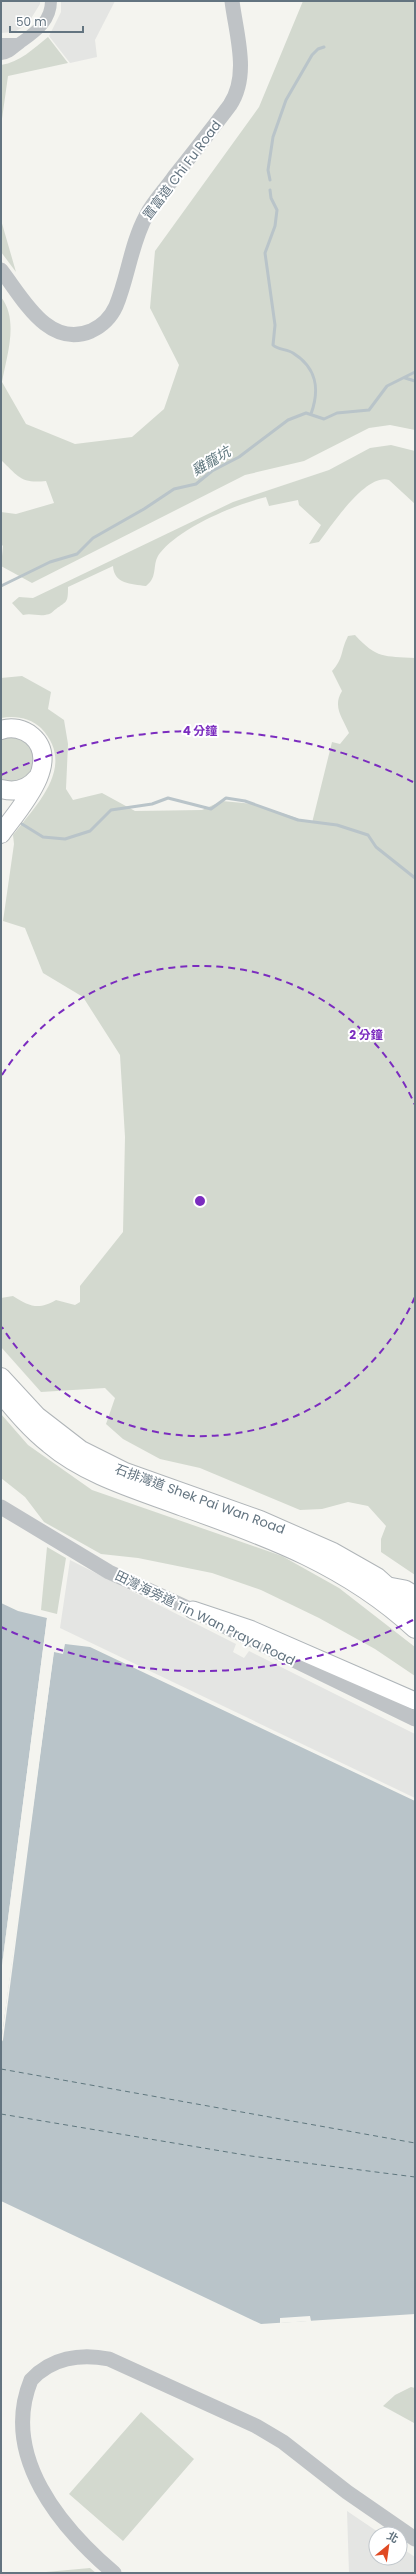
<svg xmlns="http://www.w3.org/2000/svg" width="416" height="2574" font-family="Poppins,'Noto Sans TC',sans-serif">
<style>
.built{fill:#e4e5e3}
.green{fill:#d3d9cf}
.water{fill:#b9c4c9}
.pier{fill:#f4f4ef}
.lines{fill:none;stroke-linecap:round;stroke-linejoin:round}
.stream{stroke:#b9c4c9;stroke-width:3}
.ferry{stroke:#5f777e;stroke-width:1;stroke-dasharray:5 4;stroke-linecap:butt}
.secondary-casing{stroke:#afb5b9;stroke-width:19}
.primary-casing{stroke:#b0b5b8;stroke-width:20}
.minor{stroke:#bfc3c6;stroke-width:12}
.tertiary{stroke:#bfc3c6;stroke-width:15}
.secondary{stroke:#fff;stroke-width:17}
.primary{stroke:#fff;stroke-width:18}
.ring{fill:none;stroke:#7b2cbf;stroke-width:2;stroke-dasharray:7 5}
.labels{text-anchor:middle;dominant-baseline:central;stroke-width:4;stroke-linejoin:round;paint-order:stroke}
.street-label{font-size:13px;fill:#637480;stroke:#fff}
.water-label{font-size:14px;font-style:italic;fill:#5f777e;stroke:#fff}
.centre{fill:#7b2cbf;stroke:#fff;stroke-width:2}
.ring-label{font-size:12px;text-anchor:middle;font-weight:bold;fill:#7b2cbf;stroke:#fff;stroke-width:4;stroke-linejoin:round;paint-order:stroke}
</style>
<rect width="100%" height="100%" fill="#f4f4ef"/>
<path class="built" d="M1,1h39v3l-13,21 -13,7 -13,1z
M61,1h54l-20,39 2,17 -27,6 -21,-27 12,-24z
M70,1560l166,84 -3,8 11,6 5,-7 166,83v64l-355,-170z
M347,2511l34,23h-5v24h24v-11l15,10v16h-66z"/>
<path class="green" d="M303,1h112v429l-25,-5 -21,3 -65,33 -59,14 -213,108 -31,-17 2,-20 -2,-2v-32l15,2 38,-11 -8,-22c-25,3 -28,-5 -45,-21v-163c18,23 6,58 1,85l24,42 49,20 57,-7 32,-28 15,-44 -29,-57 5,-57 104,-144z
M48,37l20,26 -60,13 -7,50v-61c19,-3 32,-16 47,-28z
M1,220l15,52 -15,-20z
M391,445l24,6v53l-26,-24c-23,-7 -57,45 -70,62l-10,2 12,-19 -22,-20 -1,-5 -29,6 -3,-9c-32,8 -85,30 -106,56 -9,11 -1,23 -14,33 -15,-2 -32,-2 -33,-20l-45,21c0,16 -1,14 -12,22 -5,4 -5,5 -11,6 -8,1 -14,-2 -22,0l-11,-12 7,-6 14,1 200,-96 96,-32 41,-22z
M355,635c22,24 29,21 60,23v917l-34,-23v-13l5,-13 -18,-20 -20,-4 -26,7 -22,1 -100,-42 -40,-9 -37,-20 -17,-15 9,-26 -10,-10 -64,4 -40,-45v-49l12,-2c17,11 26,14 43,4l19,5 5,-3v-16l43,-54 2,-95 -5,-82 -37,-58 -40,-24 -18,-45 -22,-7 11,-77 -1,-9c24,-31 64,-69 28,-107 -10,-10 -26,-13 -40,-10v-40l21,-2 29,16 -3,17 16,11 4,24 -2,45 7,11 29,-7 33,18 67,-1 20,-9 32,3 58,19 20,-81 8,2 9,-11c-6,-15 -17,-26 -7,-42l-10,-20c12,-13 8,-19 16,-35z
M1,734l19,1 16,20 -3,16 -11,12h-21z
M1,1414l27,31 64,45 190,66 57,32 76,59v29l-40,-27 -56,-31 -58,-28 -49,-17 -74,-15 -37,-4 -57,-32 -19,-25 -24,-19z
M47,1547l19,11 -9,56 -16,-4z
M411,2387l4,1 -1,35 -31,-17 12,-11z
M141,2412l53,47 -71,82 -54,-47z
M90,2568l6,5h-61z"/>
<path class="water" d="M1,1603l17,8 29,7 -46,355z
M65,1644l25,3 325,154v513l-154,10 -260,-123v-158l53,-391 9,2z"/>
<path class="pier" d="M47,1618l2,1 -48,356v-2z
M54,1650l-51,390 -2,3 51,-391z
M310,2316l1,5 -31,2v-5z"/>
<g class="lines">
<path class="stream" d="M270,180l-2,-10 5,-33 13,-37 26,-45 6,-6 6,-2
M270,190l1,8 6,12 -2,16 -10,27 10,72 -2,20c5,5 14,4 20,8 24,15 27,36 18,61
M405,378l10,3
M1,586l49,-24 27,-8 16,-16 51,-29 30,-20 22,-5 16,-13 27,-14 49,-37 18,-7 18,6 13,-6 32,-3 18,-24 28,-14
M22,824l21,13 22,2 25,-8 21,-21 41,-6 16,-6 43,11 15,-11 19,3 53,19 39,5 31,10 8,12 39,31"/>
<path class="ferry" d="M1,2069l414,74
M1,2114l250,42 164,21"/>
<defs>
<path id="secondary" d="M389,1586l16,3 10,6
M193,1610l57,19 165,72"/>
<path id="primary" d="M1,730c11,-4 23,-1 31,6 31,27 -15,75 -31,98
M1,789c15,4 27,0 36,-11
M1,1377l36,39 44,34 44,22 135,48 73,32 44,25 38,34
M1,1394c15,18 30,36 48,50 38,32 89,46 134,63 85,30 164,59 232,122"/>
</defs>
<use href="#secondary" class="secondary-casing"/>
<use href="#primary" class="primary-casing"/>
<path class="minor" d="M1,44h18
M1,54c9,-1 12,-6 19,-11 15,-11 31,-21 31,-42"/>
<path class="tertiary" d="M1,270c21,27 47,79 90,61 11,-5 20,-14 25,-25 12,-29 15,-62 30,-90 7,-14 19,-26 28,-39 19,-24 38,-48 56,-72 20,-30 6,-71 2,-104
M1,1507l108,65 94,43
M222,1625l193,94
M114,2573c-53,-45 -114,-117 -83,-193 20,-22 49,-27 78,-21l147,67 27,16 64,50 68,47"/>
<use href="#secondary" class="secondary"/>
<use href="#primary" class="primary"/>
</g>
<g class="ring">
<path d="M415 1297A235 235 0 0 1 2 1327M2 1075A235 235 0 0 1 415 1105"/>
<path d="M413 1620A470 470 0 0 1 1 1627M1 775A470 470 0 0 1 413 782"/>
</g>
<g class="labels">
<g class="street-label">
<text transform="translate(182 170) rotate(-53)">置富道 Chi Fu Road</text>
<text transform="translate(200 1499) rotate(20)">石排灣道 Shek Pai Wan Road</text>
<text transform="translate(205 1618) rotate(26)">田灣海旁道 Tin Wan Praya Road</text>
</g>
<g class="water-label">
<text transform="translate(211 461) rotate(-31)">雞籠坑</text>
</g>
</g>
<circle cx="200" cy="1201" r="6" class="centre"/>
<g class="ring-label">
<text x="200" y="735">4 分鐘</text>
<text x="366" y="1039">2 分鐘</text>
</g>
<rect width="416" height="2574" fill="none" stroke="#637480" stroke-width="4"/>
<g transform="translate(388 2546) rotate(29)"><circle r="19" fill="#ffffff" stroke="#c1c7cc"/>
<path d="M0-3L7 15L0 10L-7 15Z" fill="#e04a23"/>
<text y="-6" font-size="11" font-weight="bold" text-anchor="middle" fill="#637480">北</text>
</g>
<path d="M10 26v6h73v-6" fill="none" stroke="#637480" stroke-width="2"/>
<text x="16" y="26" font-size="12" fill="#637480" stroke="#ffffff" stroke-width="3" paint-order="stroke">50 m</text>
</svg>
